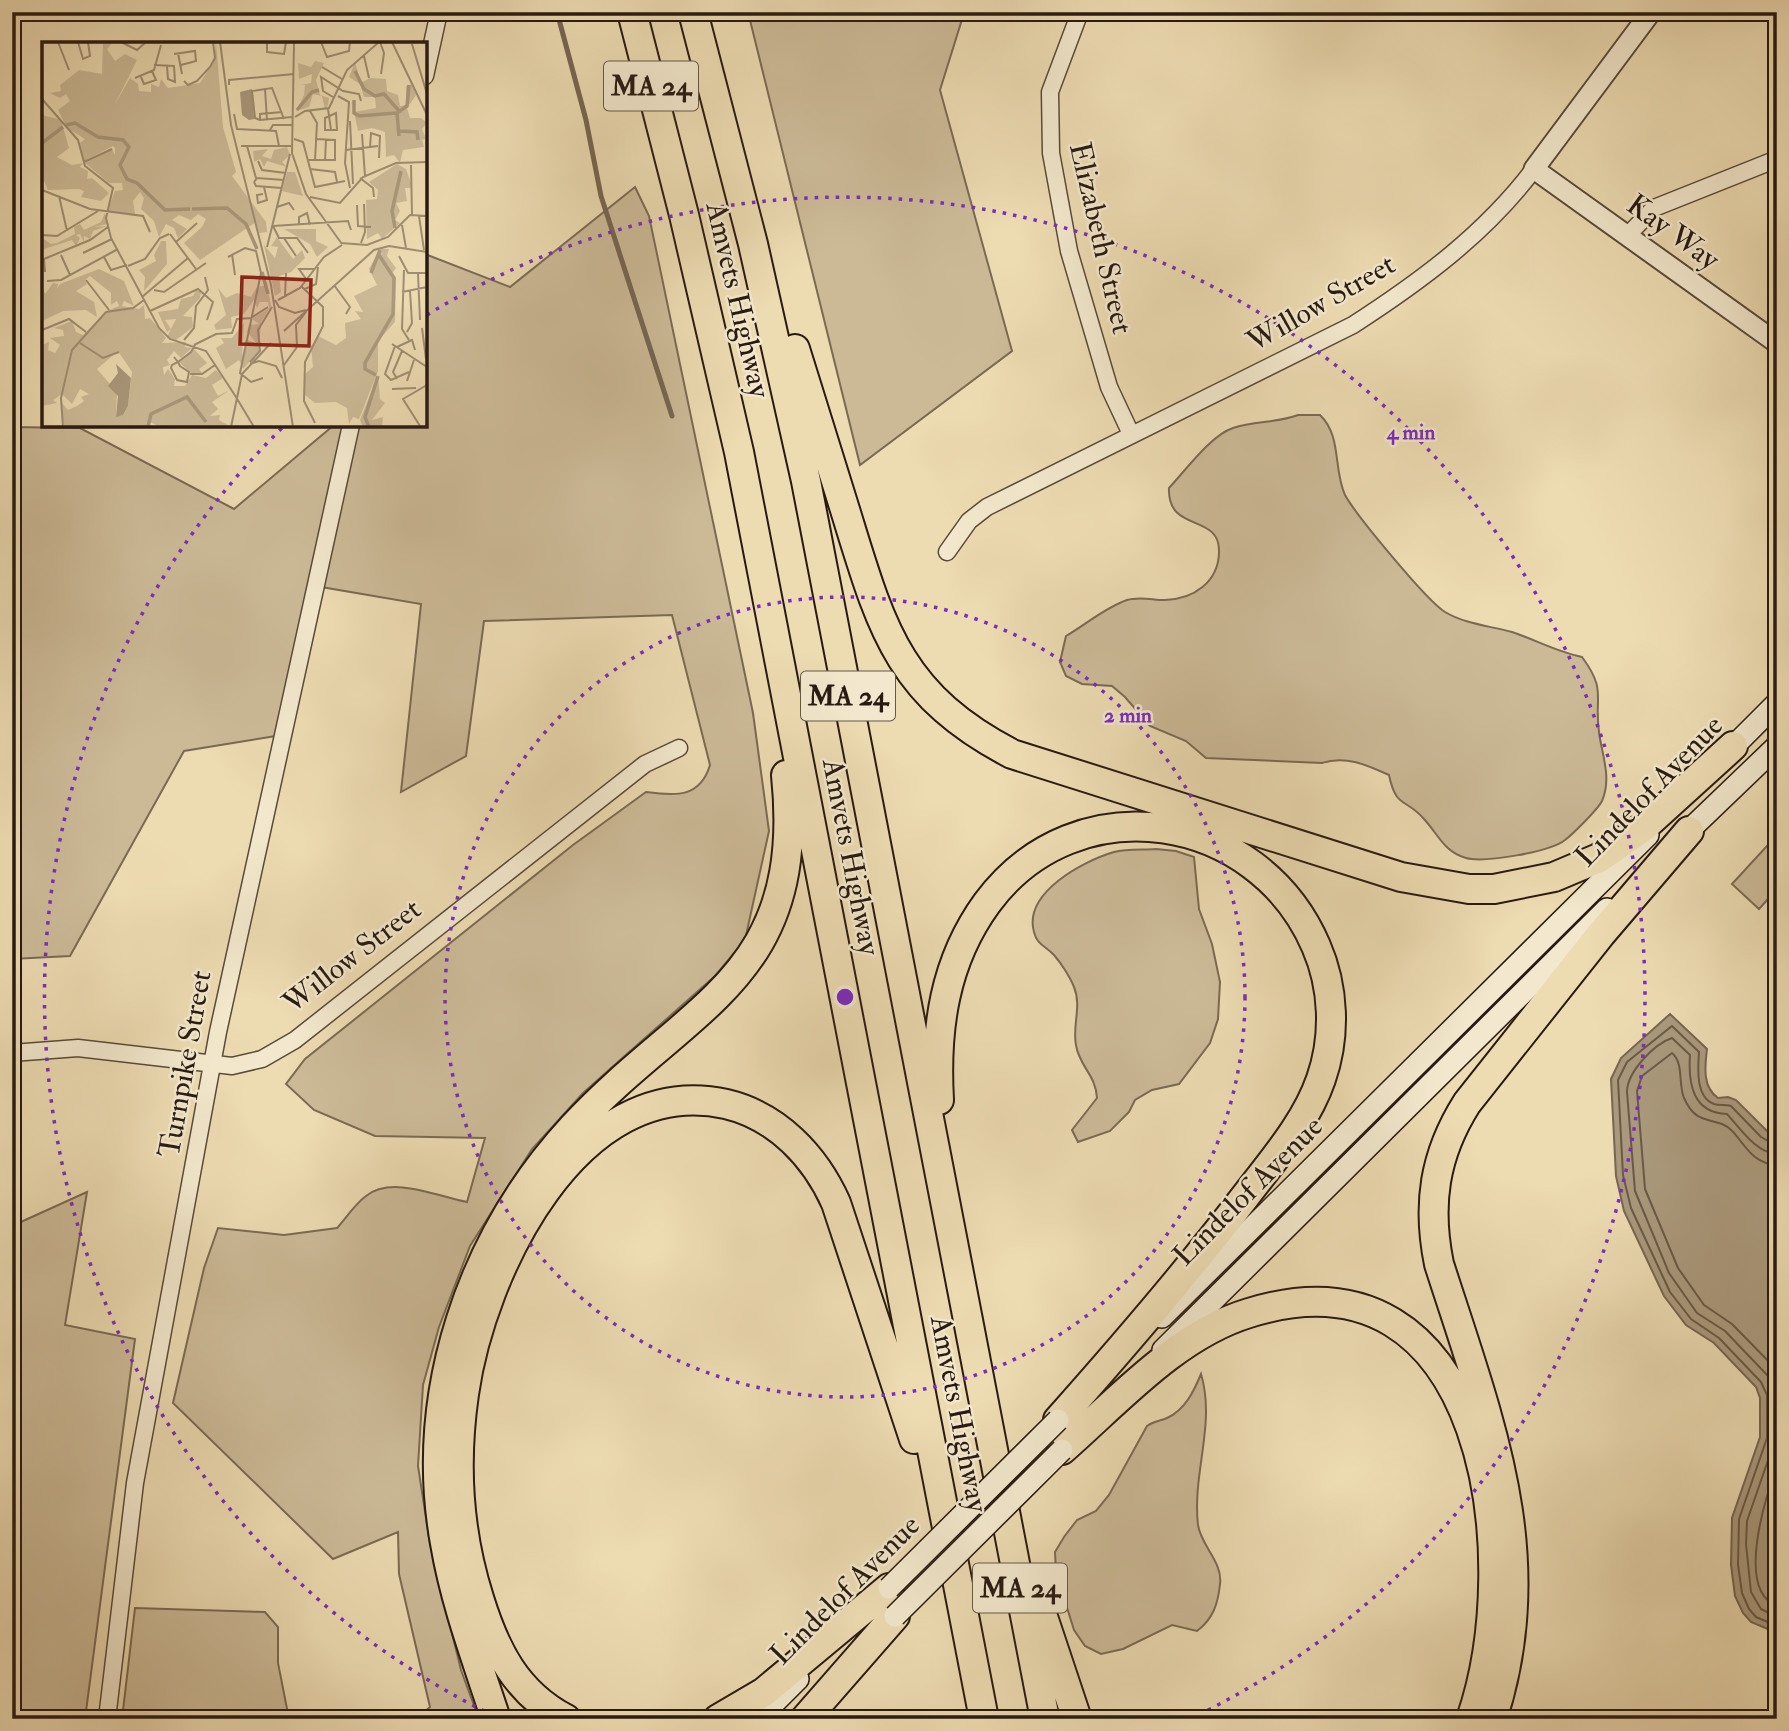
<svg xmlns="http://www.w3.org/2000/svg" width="1789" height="1731" font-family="'IM FELL Double Pica',serif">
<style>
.green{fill:#ccba97;stroke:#7a6a54;stroke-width:2}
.water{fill:#aa997c;stroke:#766652;stroke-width:2}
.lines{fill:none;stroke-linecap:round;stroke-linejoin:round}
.shore{stroke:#695a47;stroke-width:2}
.stream{stroke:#766652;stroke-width:5}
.minor-casing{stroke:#594a3a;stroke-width:19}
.tertiary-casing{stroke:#594a3a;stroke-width:23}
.secondary-casing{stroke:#281a12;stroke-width:24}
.motorway-casing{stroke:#281a12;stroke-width:32}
.minor{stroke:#f3e8cd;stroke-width:16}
.tertiary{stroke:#f3e8cd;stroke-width:19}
.secondary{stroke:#f3e8cd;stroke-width:21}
.motorway{stroke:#eddbb2;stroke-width:28}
.secondary-bridge-casing{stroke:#281a12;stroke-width:24;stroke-linecap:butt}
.secondary-bridge{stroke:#f3e8cd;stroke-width:21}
.ring{fill:none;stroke:#7b2cbf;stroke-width:3.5;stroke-dasharray:3.5 7}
.labels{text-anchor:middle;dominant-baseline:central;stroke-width:5;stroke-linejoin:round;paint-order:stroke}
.shield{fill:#f3e8cd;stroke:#65584a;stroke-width:2}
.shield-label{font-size:28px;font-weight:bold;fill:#281a12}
.street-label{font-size:30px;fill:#281a12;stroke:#f3e8cd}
.inset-river{fill:none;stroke:#aa997c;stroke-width:3.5}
.inset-road{fill:none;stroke:#9e8e72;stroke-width:2}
.view{fill:#8f2418;fill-opacity:0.15;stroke:#8f2418;stroke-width:3.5}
.inset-edge{fill:none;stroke:#281a12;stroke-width:3.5}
.centre{fill:#7b2cbf;stroke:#f3e8cd;stroke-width:3.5}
.ring-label{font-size:21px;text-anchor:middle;font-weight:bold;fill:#7b2cbf;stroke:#f3e8cd;stroke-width:5;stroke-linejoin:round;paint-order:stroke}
</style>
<rect width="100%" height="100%" fill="#eddbb2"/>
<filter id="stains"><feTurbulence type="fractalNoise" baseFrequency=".00286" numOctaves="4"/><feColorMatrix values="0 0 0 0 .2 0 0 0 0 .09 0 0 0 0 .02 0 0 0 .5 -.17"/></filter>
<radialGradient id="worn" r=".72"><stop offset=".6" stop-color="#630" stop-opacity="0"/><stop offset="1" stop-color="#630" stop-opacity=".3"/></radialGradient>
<path class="green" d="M748,12l216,1 -24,77 72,261 -152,114z
M635,187l14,29 104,497 16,118 -24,109 -30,36 -132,117 -51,56 -62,97 -31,81 -16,58 -5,81 12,78 31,126 18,49h-63l14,-12 -31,-133 -1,-42 -65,27 -160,-156 31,-135 14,-40 66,7 53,-7c9,-10 18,-24 29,-32 26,-21 73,1 101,6l18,-64 -110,-2 -61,-26 -28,-26 19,-25 268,-214 73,-53c30,4 54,6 64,-27l-38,-150 -188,6 -18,135 -65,36 20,-188 -106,-18 -33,149 -98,16 -114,205 -58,3v-532l68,1 154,81 100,-84h91v-171l85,33z
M1298,415h22c22,21 13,54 25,80 11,20 82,106 100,117 20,12 45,14 67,20 24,8 45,20 70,25 25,34 12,38 17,75 3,24 13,45 3,69 -4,8 -29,33 -37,39 -15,12 -81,23 -99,18 -22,-6 -28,-24 -42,-39 -18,-21 -28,-10 -35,-44 -22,-10 -44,-20 -67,-12l-116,-5 -20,-17 -36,-15 -25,-29 -13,-11 -30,-2 -16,-8 -6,-14 6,-26c19,-11 40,-29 61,-36 12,-4 26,0 38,0 29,-1 53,-18 54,-47 2,-41 -52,-19 -50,-65 16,-17 42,-53 64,-60 22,-7 44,-5 65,-13z
M1777,835v54l-18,20 -27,-25z
M1156,849l20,2 18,6 5,52 13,35 8,38 -2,37 -8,24 -31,41 -27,6 -17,10 -6,12 -19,19 -32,11 -6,-12 25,-32c-1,-23 -18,-32 -21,-53 -4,-19 6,-39 -2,-58 -4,-10 -13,-24 -20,-32 -8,-9 -17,-10 -20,-23 -11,-39 49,-71 80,-80 13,-3 28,-2 42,-3z
M87,1192l-22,133 70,14 -50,380h-73v-493z
M1201,1374c15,50 -9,99 -3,151 3,21 25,37 22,59 -2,20 -7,35 -23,47l-25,-6 -49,24 -22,5 -16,-8 -11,-16 -18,-58 -1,-20 9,-15 13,-17 19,-9 13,-16 38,-69c7,-5 13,-5 20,-8 18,-8 27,-27 34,-44z
M135,1608l130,4 13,15v36l11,56h-167z"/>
<path class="water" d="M1670,1014l37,35c-2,17 -5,38 11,49l10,-1 8,3 41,41v492l-26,-11 -8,-9 -8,-17 -4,-31 1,-47 28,-81v-39l-4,-11 -42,-44 -28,-18 -22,-29 -40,-85 -8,-35 -5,-97 10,-21z"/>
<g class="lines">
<path class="shore" d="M1777,1146l-16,-9 -30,-31c-5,-2 -11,0 -17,-2 -19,-7 -16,-37 -15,-52l-27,-26 -45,36 -9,18 5,95 8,33 39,84 21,27 28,19 42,44 6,13v43l-28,81 -1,46 4,28 7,16 7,8 21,9
M1777,1154c-21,-1 -37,-26 -50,-40 -34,-1 -39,-30 -37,-59l-18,-17c-18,6 -45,34 -45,54l8,99 34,82 28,40 28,18 43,45 7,17v47l-28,81 -1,23 5,48 10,17 16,8
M1777,1165c-31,-1 -36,-34 -55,-41 -19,-6 -28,-4 -38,-26 -6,-14 0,-35 -12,-45l-30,23 -5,15 8,98 33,79 26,37 28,19 45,46
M1777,1466c-11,30 -42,124 0,140"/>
<path class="stream" d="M557,12l29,108 15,76 71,220"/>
<defs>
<path id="minor" d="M1080,12l-30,80 1,61 18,98 40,136 22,47
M425,76l14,-64
M1627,236l27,-28 123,-49
M947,552l22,-31 18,-14 366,-182c68,-44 132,-91 181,-156
M12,1053l66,-5 154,18 30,-7 33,-19 350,-276 34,-16
M107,1719l28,-236 83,-451 133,-607"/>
<path id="tertiary" d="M1651,12l-117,157 243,174"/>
<path id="secondary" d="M1724,756l53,-53
M1678,841l99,-95
M1162,1317l486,-482
M1163,1350l444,-441
M758,1719l40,-40"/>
<path id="motorway" d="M632,12l52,203 55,237 245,1267
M693,12l60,232 53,237 239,1238
M795,349c17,54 34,109 51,164 35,114 52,182 166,241l389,123 68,12h25l60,-12 45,-19 46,-32 88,-80
M939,1100c-4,-71 5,-138 48,-197 89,-121 271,-92 329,43 18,41 20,90 5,133 -15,44 -49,82 -77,119 -59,77 -122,150 -186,222
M1062,1450c56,-49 114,-115 187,-137 240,-75 277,247 222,406
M1038,1602l39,117
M496,1719c-19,-58 -41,-116 -51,-176 -27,-150 26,-305 128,-416 116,-125 234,-147 213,-352
M566,1719c-50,-26 -71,-69 -87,-121 -21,-66 -25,-135 -15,-204 17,-121 112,-323 262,-290 51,12 89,52 110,99l78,236
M718,1719l46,-27 125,-104
M805,1719l90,-103
M1492,1719c54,-162 -4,-302 -53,-455 -12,-59 -5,-109 28,-161l134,-169 88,-103"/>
</defs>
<use href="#minor" class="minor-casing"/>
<use href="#tertiary" class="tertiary-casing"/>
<use href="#secondary" class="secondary-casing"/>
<use href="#motorway" class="motorway-casing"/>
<use href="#minor" class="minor"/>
<use href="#tertiary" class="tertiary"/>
<use href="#secondary" class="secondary"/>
<use href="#motorway" class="motorway"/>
<defs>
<path id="secondary-bridge" d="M889,1588l169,-168
M895,1616l167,-166"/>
</defs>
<use href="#secondary-bridge" class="secondary-bridge-casing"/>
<use href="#secondary-bridge" class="secondary-bridge"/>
</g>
<g class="ring">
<circle cx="845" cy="997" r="400"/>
<path d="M494 1716A800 800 0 0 1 284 426M427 315A800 800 0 1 1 1196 1716"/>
</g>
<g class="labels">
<g class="shield">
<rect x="604" y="61.5" width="94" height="49" rx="5"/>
<rect x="801" y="671.5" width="94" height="49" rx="5"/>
<rect x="973" y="1563.5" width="94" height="49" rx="5"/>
</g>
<g class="shield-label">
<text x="651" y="86">MA 24</text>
<text x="848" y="696">MA 24</text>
<text x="1020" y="1588">MA 24</text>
</g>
<g class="street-label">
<text transform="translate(1673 232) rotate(36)">Kay Way</text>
<text transform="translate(1101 238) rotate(77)">Elizabeth Street</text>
<text transform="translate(738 300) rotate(77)">Amvets Highway</text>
<text transform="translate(1321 303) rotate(-30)">Willow Street</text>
<text transform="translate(1649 791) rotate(-46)">Lindelof Avenue</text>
<text transform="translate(851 857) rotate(79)">Amvets Highway</text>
<text transform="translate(352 956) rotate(-38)">Willow Street</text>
<text transform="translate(185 1064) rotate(-80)">Turnpike Street</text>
<text transform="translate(1248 1191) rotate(-45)">Lindelof Avenue</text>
<text transform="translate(959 1414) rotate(79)">Amvets Highway</text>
<text transform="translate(845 1590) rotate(-45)">Lindelof Avenue</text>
</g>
</g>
<g transform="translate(42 42)">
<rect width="385" height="385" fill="#eddbb2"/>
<path d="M61,0h10l-6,7 8,12 10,-7 12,6 -23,46 16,-28 8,6 1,7 12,1v-8l8,3 2,-8 7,9 32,-5 14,-22 2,-19 7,85 13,45 -4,4 34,46 1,10 -8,1 -3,-11 -56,38 -16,-17 18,-16 4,-8 -8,-5 -7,6 -12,-5 -7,5 15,9 -9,9 -4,-10 -8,-4 -7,13 -5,-16 -13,-12 3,-11 -4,-6 -7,9 2,13 -28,-2 8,-21 8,-1 -1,-7h-13l-24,-20 27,-14 3,6v-7l-2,-2 -29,15 -4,-18 5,-4 -18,-11 -9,-18 12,-9 -4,-7 -6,4 -10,-5 11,-2 -1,-6 19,-15 23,4zM273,19l9,2 -8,17 4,15 9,3 -1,7 -3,4 -3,-13 -9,-2 -4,13 -13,4 8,-16 1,-10h-4l10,-2 1,-9 -13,5 -1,-16 13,4zM313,20l6,21 9,-5 16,1 1,12 11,4 2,11 6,-1v-19l6,-2 4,11 -9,13 3,10h11l6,5 -5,6 4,10 -4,1 2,7 -21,3 -3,13 -6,-8 -8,2 -1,-25 -13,-4 -14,3 -4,-19 22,-4 -1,-11h-11l-4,-13 -11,-7zM0,73l19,5 8,28 -12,9 15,8 11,-2 -3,4 8,4 -1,8 5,-1 17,15 -8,8 -20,-4 3,-6 -5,-2 -31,1 -6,-14zM245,105l3,8 -8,7 5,5 -20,-6 -3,6 -4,-8 -6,3 -1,-11 15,-2 -6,7 9,3 3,-9zM355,122l9,5 5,14 1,5h-7l2,13 -11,2 4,8 -5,9 5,3 -18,16 -4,-6 -11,6 -1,-39 11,-1 1,-9 -9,-8zM245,130h8l8,24 -21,-5zM63,171l2,11 -13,3 13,-1 -14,5 -3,8 -6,-3v6l-4,-8 -4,1 4,3 -4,8 -4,-6 -28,9 -2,17v-28l9,6 6,-1 18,-9 -1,-7 6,-3 4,6 17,-8zM242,187h32v12l12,6 -11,10 -7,-13zM235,195l16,22 9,-9 3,8 -14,14 -12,4 2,16 -6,4 -11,-51 11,13 3,-11 -7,-1zM119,199h5l1,23 -23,27 1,-14 -6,-7 17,-9 -2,-6zM338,207h9l-2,7 9,12 -5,7 5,2 -1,45 -17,19v30l-19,48 -6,-2 -4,7 -2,-16 -11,-6 -21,1 -10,-8v-21l8,-7 -2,-21 7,-10 18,9 10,-7 -1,-15 16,-4 -6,-8 8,1 -9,-16 23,-11 -8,-16zM57,227l25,12 10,25 -10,-5 -2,5 17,3 5,-4 1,14 5,-1 16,20 -4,5 24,-1 -1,5 7,1 -11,10 -7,-7 -7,9 3,5 -7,2 1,8 4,-6 7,10 -1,7h11l7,-11 14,3 10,-8 7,8 -11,7 6,11 12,-6 -18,12 6,7 -8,7 10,-1 -1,5 12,7h-71l-10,-5 -1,5h-85l-3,-25 7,8 9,-4 7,-5 -3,-4 8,-3 -9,-5 -8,15 -10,-10 -9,6 4,3 -15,3v-61l7,-3 -1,8 7,3 5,-8 -10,-7 14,-2 -1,-6 -9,-2 18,-7 4,11 7,3 24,-24 12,-5 -2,-5 -6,4v-12l-21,-17 -5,4 2,4 -11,7 18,11 3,15 -11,-7 -23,1 -21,10v-35l3,8 8,-11 5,1 -1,5 3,-5zM76,309l14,21 -4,34 -5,9 -7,1 1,-24 -20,-23zM225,243l4,21 -10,16 -2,29 -16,18 -4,-9 -13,9 -10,-21 8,-5 -3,-5h11l12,-15 -2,34 4,-18 11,5 -10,-12 2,-7 10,-1 -7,-5 17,-11 -1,-6h-8l-3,6 -3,-8 -10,14 -13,3 1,11 -16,2 -2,-5 12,-10 -8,-27 8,10 11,-5 14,4 6,-10zM154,249h5l-1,7 -17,18 9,1 1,10 -17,13 -9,-3 9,-18 -11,1 6,9 -4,3 -9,-20 20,-3 3,-10 12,-3zM152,307l13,14 -8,6 3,4h-11l-12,-11zM336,333l2,24 5,4 -13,17 11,-3 -1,10h-19l-3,-7z" fill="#ccba97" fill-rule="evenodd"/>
<path d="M210,47l2,30 -5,1 -7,-5 -2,-23zM74,322l15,14 -3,28 -5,9 -7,2 2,-21 -10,-10 10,-13z" fill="#aa997c"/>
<path class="inset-river" d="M313,29l9,18 11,7 9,-2 16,18M312,58v13l5,3 37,-3M255,68l15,-18 7,-2M24,83l9,-2 23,14 25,3 6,7 -9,18 7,14 10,4 28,27 25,-1M358,89l17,1 1,8M357,94l-2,-23 10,-7 2,-21M0,101l21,-16M150,167l35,-1 19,16 11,25M353,186l-3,-17 9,-40M220,230l6,22M329,231l9,-23M334,333l-11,-6v-6l28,-49 1,-36 -15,-23M106,385l3,-13 36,-17 19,25M327,385l-4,-10 13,-41"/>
<path class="inset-road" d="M16,0l11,28M36,0l5,17 7,-3 -2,-14M79,0l16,8 9,-8M109,0h35M178,0l11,83 40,160 22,142M225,0v10l17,2 2,-12M252,0l-2,111 14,41 36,50M279,0l6,15 22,-6 1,-9M338,0l4,11 -3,21M350,0l35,73M370,2l15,50M136,11l4,21M132,12l21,-3 1,10 -15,4M322,14l5,22M112,23l20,1 1,16 -7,-3 -1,-13M280,25l20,12M99,35l3,7 12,-4 -4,-9M93,36l19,-8 7,-25M142,39l4,4 9,-4 13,-14 5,-9 -2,-16M187,43v-5l65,-6M223,47l2,31M296,54l11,6 -4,61 5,25M291,55l-10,-6 -2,-14 22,14 16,3 2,7M0,57l36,41 7,26 28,22 -7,30 5,20 48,90 11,11 36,12 30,46M286,67l3,21M268,69l7,12 -2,37M294,71l1,17h-12v-12zM192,72l3,15 39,2 3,15M253,75l10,-6 24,-3 18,-38 32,-28M218,78l-5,-2 -3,-27 20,-3 12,31M218,78l32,-3M218,78v-6l22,-2M308,79l3,63M228,88l3,-5h20M320,92l3,42M252,97l9,3 12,45 30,-6M199,104h50M205,104l9,32M328,105l1,-14 9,3 -1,22M304,108l32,-4M266,118h27v-20l-19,-1M216,119l4,9 24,3M283,119l1,-22M42,120l28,-13M369,123l1,50M268,127l25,3 2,10M318,136l13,10 1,9M212,140l3,-4 27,2M212,140l2,4 26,2M0,148l48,19 53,7 7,16M221,152l-6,1 1,8 9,-3 -3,-13M17,154l8,35M268,155l30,6 23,-26 33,-14 31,-1M315,163l1,21 13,1M235,165l12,-4 5,7M377,174l5,34M257,182v-7l8,-4 3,12M360,183l4,23M231,184l75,-5 3,9M231,184l6,12h18l11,15M128,192l26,35M0,193l15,1 41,-25M242,196l12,18M134,200l21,-19M299,201l26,2 21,-8 22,-22 17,1M319,201l4,-11 -1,-28M225,205l23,-93M41,211l29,-14M190,212l3,21M19,213l9,20M357,214l9,17h19M62,215l7,13 16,-5M186,215l17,-9 11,3 5,22 -21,100 11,9 12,-4M86,224l17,-7 15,-21 9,-4M362,228l-2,59 7,11M3,230l-1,-13 46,-19 18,-13M376,232l2,46M264,237l-7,-10h16M44,238l23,30M5,239l14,-1 57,-31M292,243l16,22 -4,7M259,244l22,21v19l-18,36 -1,39 11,22M263,247l11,-5 2,-17M112,248l10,2 42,-29M360,250l25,-5M243,254l1,-23M100,255l46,-39M233,258l4,7 16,6 11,-3M236,258l22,-12 24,-31 18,-12M108,269l48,-22 15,13 -6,18M380,286l4,31M0,288l27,-11 17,13M242,289l90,-81 15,-4 38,6M365,290l5,-9 -2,-32M142,298l10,-12 2,-22 12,-16 -3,-13M38,301l23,15 16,-6M350,302l35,23M152,303l22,-11 16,-1 5,-14 14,-1 17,-11M353,304l-10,28 6,6 18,-8M355,305l15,-7 3,10M132,315l4,5 2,4 9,6 -2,10 -10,-2 -6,-12 1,-3 6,-3 13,-10 4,-7M208,320l10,-11 -2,-21 14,-23M208,322l9,-3 17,5 6,12M242,323l13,-18 -1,-22 10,-13M148,332h12l13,-9M355,337l-4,-7 9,-21M365,339l7,-21M350,347l24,-1M194,355l18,30M378,384l-17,-27 24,-14M21,385l-2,-29 11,-48 34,-38 27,-4 11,-8M189,385l11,-53 29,-31"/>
<path class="view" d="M200,235l69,3 -2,66 -69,-2z"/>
<rect width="385" height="385" class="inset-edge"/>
</g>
<circle cx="845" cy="997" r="10" class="centre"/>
<g class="ring-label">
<text x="1411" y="439">4 min</text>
<text x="1128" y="722">2 min</text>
</g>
<rect width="1789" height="1731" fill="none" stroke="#eddbb2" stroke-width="42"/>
<rect x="14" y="14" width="1761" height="1703" fill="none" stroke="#281a12" stroke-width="3.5"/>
<rect x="21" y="21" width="1747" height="1689" fill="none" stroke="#281a12" stroke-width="2"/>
<rect width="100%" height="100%" filter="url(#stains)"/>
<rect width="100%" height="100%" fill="url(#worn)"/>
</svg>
